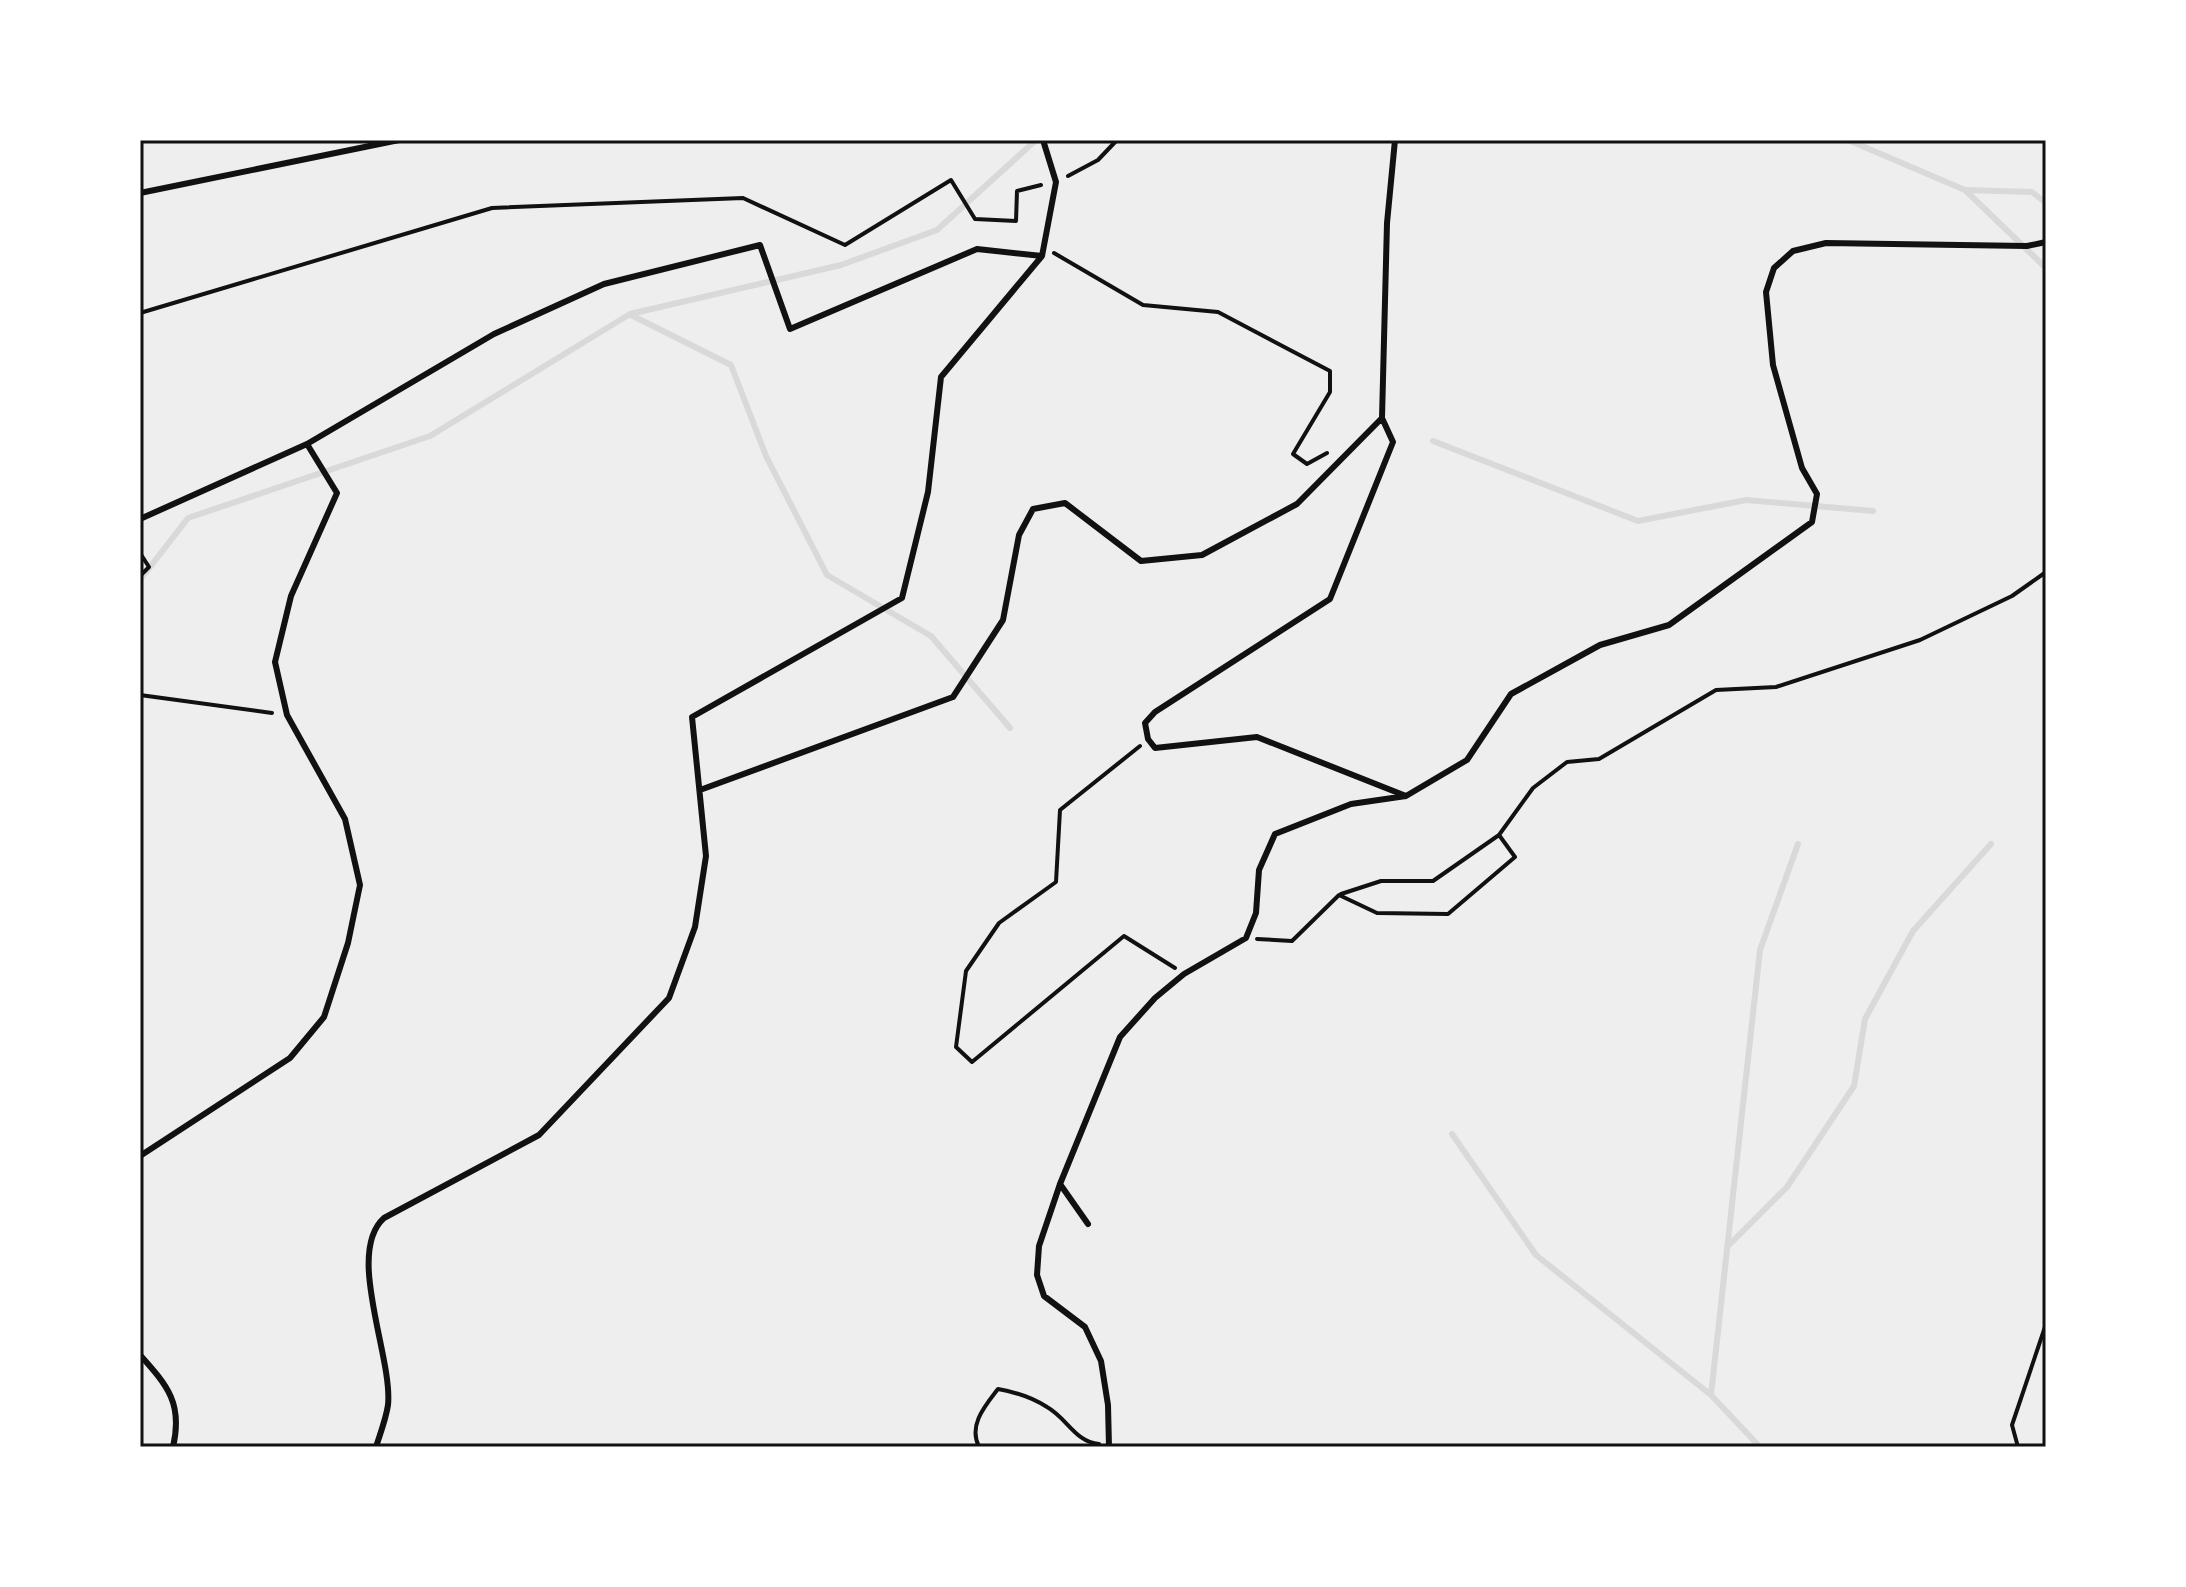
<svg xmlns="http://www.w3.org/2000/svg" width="2186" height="1587" font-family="Barlow,sans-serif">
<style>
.green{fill:#eee}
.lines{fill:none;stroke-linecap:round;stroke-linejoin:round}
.stream{stroke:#d9d9d9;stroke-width:6}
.path{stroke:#111;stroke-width:4}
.service{stroke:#111;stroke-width:6}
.neatline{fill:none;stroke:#111;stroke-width:3}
</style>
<rect width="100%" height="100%" fill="#fff"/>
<path class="green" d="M140,140h1906v1307h-1906z"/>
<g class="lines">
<path class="stream" d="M1848,140l117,50 81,78
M1966,190l66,2 14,11
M631,315l100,50 35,91 61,119 104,61 79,92
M1433,441l205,80 108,-21 127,11
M140,580l48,-62 242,-82 200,-122 211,-49 96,-35 99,-90
M1452,1134l84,121 175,140
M1727,1247l60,-60 67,-101 11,-67 48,-88 78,-87
M1760,1447l-49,-52 49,-445 38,-106"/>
<path class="path" d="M1068,176l30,-16 19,-20
M1054,253l89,52 75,7 112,59v21l-37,62 14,10 20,-11
M140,313l352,-105 251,-10 102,47 106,-65 24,39 41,2 1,-30 24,-6
M140,553l9,14 -9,9
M140,695l132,18
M1140,746l-80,64 -4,72 -57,41 -33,48 -10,76 16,15 152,-126 51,32
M1341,894l40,-13h52l66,-46
M1257,939l35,2 47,-46 38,18 71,1 67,-57 -16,-22 34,-47 34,-26 32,-3 117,-69 60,-3 144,-47 92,-44 34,-24
M979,1447c-11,-22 6,-41 19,-58 17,3 35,9 49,18 20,11 28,35 52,37
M2018,1447l-6,-22 34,-101"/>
<path class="service" d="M140,193l259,-53
M1042,256l14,-74 -13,-42
M1382,418l5,-195 8,-83
M140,519l167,-75 187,-110 110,-50 156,-39 30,84 187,-80 65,7 -101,121 -13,115 -26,106 -210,119 14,139 -11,71 -26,71 -130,137 -155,83c-39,35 9,139 4,187 -2,14 -8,29 -12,42
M700,790l253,-93 50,-77 16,-85 14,-26 32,-6 76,58 61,-6 95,-51 85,-86 11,24 -63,157 -175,113 -10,11 3,16 7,9 102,-11 149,59 -55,8 -76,30 -16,36 -3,43 -10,25 -62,36 -29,24 -35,39 -60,147 -21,62 -2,29 7,21 41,31 16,34 7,44 1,42
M1406,796l61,-36 44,-66 89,-49 69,-20 143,-103 5,-28 -15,-26 -29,-103 -7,-73 8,-24 19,-17 33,-8 201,3 19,-4
M140,1156l150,-98 34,-41 24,-74 12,-58 -15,-66 -58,-104 -12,-53 16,-66 46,-103 -30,-49
M1060,1184l28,40
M140,1355c28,31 43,49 33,92"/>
</g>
<rect width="2186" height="1587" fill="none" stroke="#ffffff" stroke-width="284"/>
<rect x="142" y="142" width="1902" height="1303" class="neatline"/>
</svg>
